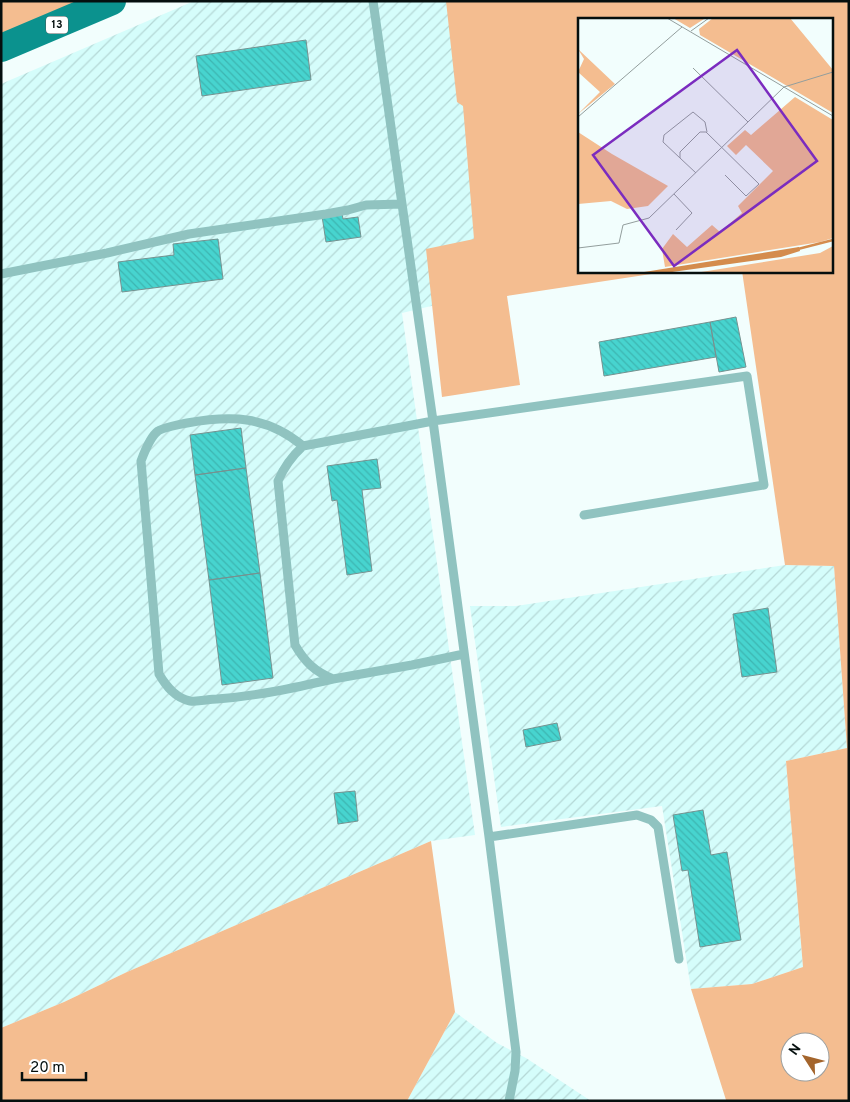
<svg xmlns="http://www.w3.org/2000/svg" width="850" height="1102" font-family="Overpass,sans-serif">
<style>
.industrial{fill:url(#industrial-furrows)}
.grass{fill:#f4bd90;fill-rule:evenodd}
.building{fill:url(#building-back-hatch);stroke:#769290}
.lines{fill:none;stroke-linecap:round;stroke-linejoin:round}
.service{stroke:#90c3c0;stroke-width:9}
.primary{stroke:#0b928e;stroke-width:28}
.labels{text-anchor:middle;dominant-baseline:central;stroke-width:5;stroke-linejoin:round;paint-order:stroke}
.shield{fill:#fff;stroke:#505756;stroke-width:1}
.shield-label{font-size:11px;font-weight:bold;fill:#050f0e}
.inset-river{fill:none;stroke:#d48c4d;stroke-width:2.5}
.inset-road{fill:none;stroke:#939e9d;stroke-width:1}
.view{fill:#7b2cbf;fill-opacity:0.15;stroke:#7b2cbf;stroke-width:2.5}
.inset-edge{fill:none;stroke:#050f0e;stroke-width:2.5}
</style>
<defs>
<pattern id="industrial-furrows" width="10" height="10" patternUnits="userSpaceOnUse" patternTransform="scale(1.25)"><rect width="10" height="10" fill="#d5fdfb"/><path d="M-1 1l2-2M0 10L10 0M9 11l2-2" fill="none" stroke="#b5d8d6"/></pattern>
<pattern id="building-back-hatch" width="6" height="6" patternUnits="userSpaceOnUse" patternTransform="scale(1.25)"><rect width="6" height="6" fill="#47d4cf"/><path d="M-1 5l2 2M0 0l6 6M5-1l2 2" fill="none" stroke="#3db5b1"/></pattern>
</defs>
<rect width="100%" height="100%" fill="#f2fefd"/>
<path class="industrial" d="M194,1h254l42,291 -88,21 73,522 -44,6 -304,131 -63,30 -63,26v-944z
M785,565l49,1 13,182 -61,13 17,206 -51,17 -61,5 -29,-183 -161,21 -31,-221h46z
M455,1012l42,31 29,15 65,43h-184z"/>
<path class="grass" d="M1,1h79l-79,34z
M446,1h403v1097l-2,3 -121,-1 -35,-111 61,-5 51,-17 -17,-206 61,-13 -13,-182 -49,-1 -43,-294h89v-252h-252v252h92l-164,25 13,89 -78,12 -16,-148 48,-10 -11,-133 -6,-4zM790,1042h30v30h-30z
M431,841l24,171 -48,89h-406v-73l63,-26 63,-30z"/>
<path class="building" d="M306,40l5,40 -109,16 -6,-40z
M342,213l1,6 15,-2 3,20 -35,5 -4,-26z
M218,239l5,40 -101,13 -4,-30 56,-7 -1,-11z
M736,317l10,50 -27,5 -9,-50z
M710,322l6,35 -112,19 -5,-34z
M241,428l5,40 -51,7 -5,-40z
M377,459l4,29 -19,2 10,81 -25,4 -10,-75 -5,1 -5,-35z
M246,468l14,105 -51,7 -14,-105z
M260,573l13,105 -51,7 -13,-105z
M768,608l9,64 -35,5 -9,-63z
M557,723l4,17 -35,7 -3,-17z
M355,791l3,30 -20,3 -4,-31z
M703,810l8,45 16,-3 14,88 -41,7 -12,-77 -6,1 -9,-56z"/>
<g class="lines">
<path class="service" d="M373,1l60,420 56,416 27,215 -1,19 -6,30
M1,274l106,-21 82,-19 137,-20 22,-4 18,-5 36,-1
M303,446c-36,-30 -71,-31 -116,-23 -6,1 -25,5 -29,8 -7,5 -14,22 -17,30l18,213c7,12 16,24 31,27 9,1 19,-2 27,-2 40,-3 77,-11 116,-20
M464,654l-52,11 -79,14c-19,-8 -28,-17 -38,-34l-17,-164c6,-14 13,-24 25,-35l130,-25 314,-45 17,109 -180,30
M489,837l148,-22 14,5 7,7 21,132"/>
<path class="primary" d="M1,48l111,-47"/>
</g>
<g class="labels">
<rect class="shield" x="46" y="16.5" width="22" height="17" rx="4"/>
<g class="shield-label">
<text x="57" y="25">13</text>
</g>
</g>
<g transform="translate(578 18)">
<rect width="255" height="255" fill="#f2fefd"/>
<path d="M135,0h77l43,52v43l-133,-78 -1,-6zM0,31l37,35 -37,30 22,-22 -22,-20 6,-13zM217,79l38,23v118l-13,4 -155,25 -3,-18 11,-15 14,13 25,-22 8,7 22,-19 -4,-7 35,-35 -27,-26 -10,10 -9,-9 18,-16 6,5zM0,114l34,22 56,32 -20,20 -21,3 -16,-8 -33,3zM255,228v27h-138l125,-20z" fill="#f4bd90"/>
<path d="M95,0h30l1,1 -14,9z" fill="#f4bd90"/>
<path d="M221,229l1,4 -19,6 -116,16h-27z" fill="#d48c4d"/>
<path class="inset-river" d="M216,232l39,-10"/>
<path class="inset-road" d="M89,0l166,98M113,13l18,-13M115,50l55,54M0,99l104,-90M102,140l-17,-16 1,-7 29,-23 12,10 2,10M118,155l-16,-15v-6l20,-20h6l53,52 -13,12 -21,-21M96,176l18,19 -16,17M0,230l41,-5 4,-18 26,-7 135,-131 49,-15"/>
<path class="view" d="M159,32l80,111 -143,105 -81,-111z"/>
<rect width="255" height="255" class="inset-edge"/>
</g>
<rect width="850" height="1102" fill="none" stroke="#050f0e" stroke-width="5"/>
<g transform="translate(805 1057) rotate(306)"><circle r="24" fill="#ffffff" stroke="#9b9f9f"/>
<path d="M0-4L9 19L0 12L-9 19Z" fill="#a4652c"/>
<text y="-8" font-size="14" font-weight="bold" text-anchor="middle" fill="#050f0e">N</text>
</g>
<path d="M22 1072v8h64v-8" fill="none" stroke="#050f0e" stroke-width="2.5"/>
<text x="30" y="1072" font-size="15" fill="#050f0e" stroke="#ffffff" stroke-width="4" paint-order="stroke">20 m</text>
</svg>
